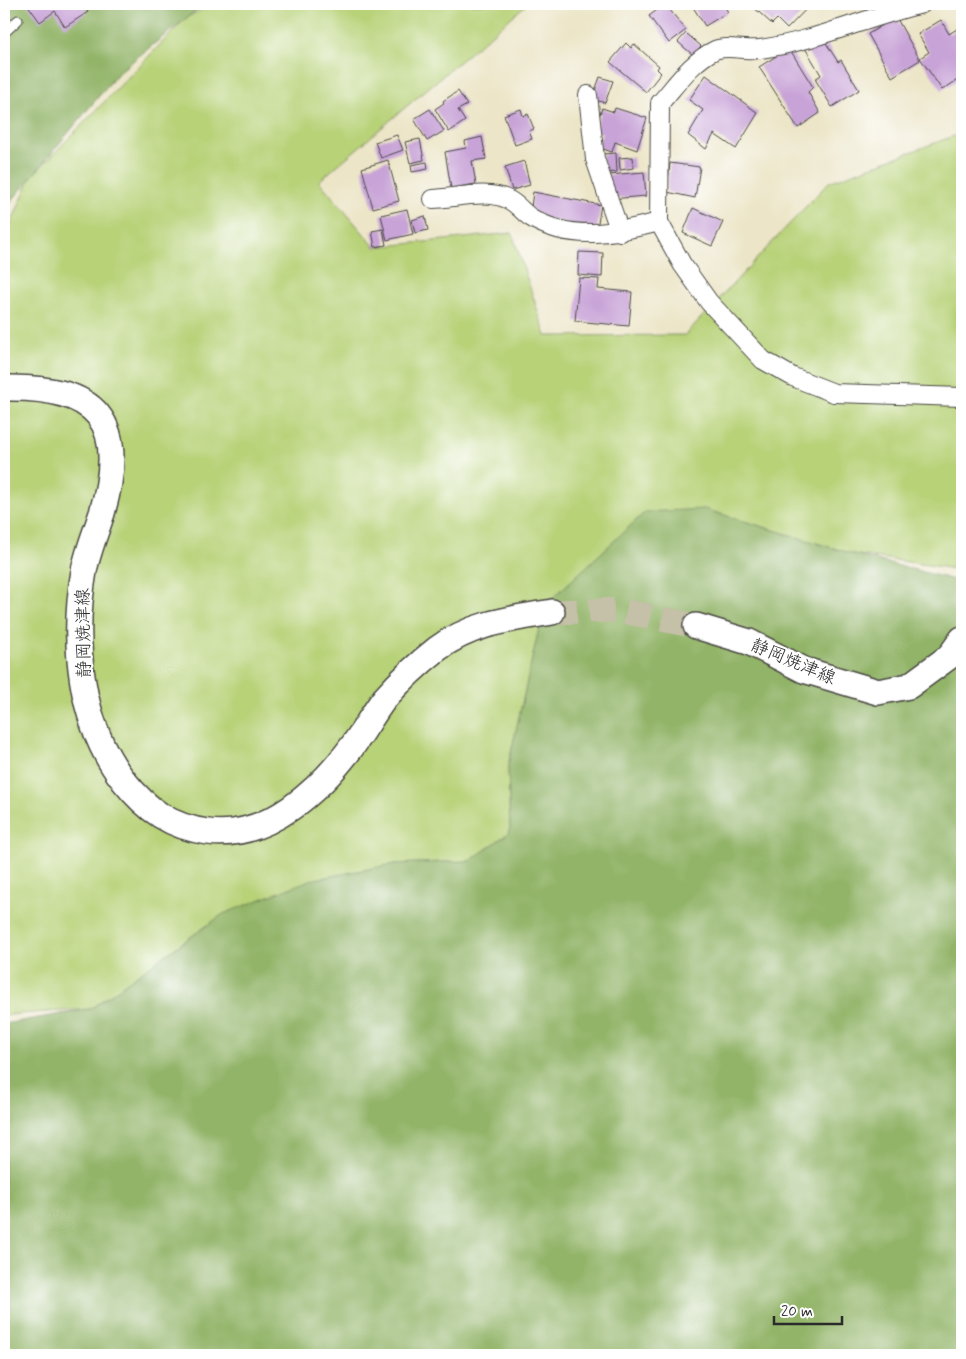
<svg xmlns="http://www.w3.org/2000/svg" width="966" height="1359" font-family="Mynerve,'Klee One',sans-serif">
<style>
.green{fill:#b8d278;stroke:#727e52}
.forest{fill:#92b468;stroke:#5e704a}
.building{fill:#c8a3d7}
.lines{fill:none;stroke-linecap:round;stroke-linejoin:round}
.secondary-tunnel{stroke:#c5c0a8;stroke-width:25;stroke-dasharray:25 12;stroke-linecap:butt}
.lane-casing{stroke:#484742;stroke-width:11}
.street-casing{stroke:#484742;stroke-width:20}
.secondary-casing{stroke:#484742;stroke-width:28}
.lane{stroke:#fff;stroke-width:9}
.street{stroke:#fff;stroke-width:18}
.secondary{stroke:#fff;stroke-width:25}
.labels{text-anchor:middle;dominant-baseline:central;stroke-width:4;stroke-linejoin:round;paint-order:stroke}
.street-label{font-size:18px;fill:#2b2b2b;stroke:#fff}
</style>
<rect width="100%" height="100%" fill="#fff"/>
<filter id="ink" filterUnits="userSpaceOnUse"><feTurbulence type="fractalNoise" baseFrequency=".02" numOctaves="2"/><feDisplacementMap in="SourceGraphic" scale="10" xChannelSelector="R" yChannelSelector="G"/><feConvolveMatrix kernelMatrix="1 2 1 2 8 2 1 2 1" color-interpolation-filters="sRGB"/></filter>
<filter id="wash" filterUnits="userSpaceOnUse"><feTurbulence type="fractalNoise" baseFrequency=".0096" numOctaves="4" result="noise"/><feDisplacementMap in="SourceGraphic" scale="20" xChannelSelector="R" yChannelSelector="G"/><feGaussianBlur stdDeviation="1.12" result="paint"/><feColorMatrix in="noise" values="0 0 0 0 0 0 0 0 0 0 0 0 0 0 0 0 0 1.4 0 .05"/><feComposite in="paint" operator="in"/></filter>
<g filter="url(#wash)">
<rect width="100%" height="100%" fill="#ece5c7"/>
<path class="green" d="M212,4h315l-208,177 56,66 137,-14 34,103 139,-1 144,-153 133,-49v437l-109,-16 -149,-45 -160,97 -36,160 2,66 -40,29 -76,3 -198,69 -106,76 -86,6v-774l26,-63 156,-160z"/>
<path class="forest" d="M4,4h200l-85,68 -115,138z
M704,509l149,45 109,28v773h-958v-331l86,-15 133,-95 87,-34 84,-16 76,-3 40,-29 -2,-66 36,-160 101,-94z"/>
<g id="blocks">
<path class="building" d="M27,4h62l-4,3 3,5 -23,15 -10,-16 -15,11z
M665,4l21,26 -17,13 -20,-27z
M691,4h32l5,8 -23,14z
M750,4h59l1,1 -23,24 -10,-10 -5,5z
M896,17l24,43 -28,17 -24,-43z
M941,20l8,14 13,-8v51l-20,13 -22,-32 9,-6 -11,-18z
M686,33l15,13 -8,9 -15,-13z
M626,43l5,5 3,-4 25,22 -2,3 4,4 -15,19 -36,-30z
M826,43l12,19 3,-2 18,30 -27,17 -17,-28 6,-4 -16,-27z
M789,48l24,39 -5,5 12,21 -22,15 -39,-61z
M706,75l52,38 -22,36 -22,-15 -8,15 -18,-14 15,-25 -14,-10z
M600,77l13,4 -8,22 -13,-4z
M458,91l9,14 -9,5 7,11 -16,11 -14,-23 9,-6 -1,-2z
M602,108l12,4 1,-4 32,10 -10,32 -22,-8 -3,10 -15,-5 5,-14 -7,-3z
M430,109l14,22 -17,10 -13,-22z
M521,109l2,7 5,-2 6,15 -5,2 3,8 -17,6 -11,-30z
M397,135l6,15 -22,8 -6,-16z
M482,137l4,22 -14,2 4,23 -25,4 -6,-36 21,-4 -1,-7z
M420,139l4,21 -14,3 -5,-21z
M616,153l1,19 -14,1 -1,-19z
M633,157l1,11 -14,2 -1,-12z
M388,160l11,41 -26,7 -11,-40z
M524,161l6,24 -18,5 -7,-23z
M427,162l1,7 -16,3 -1,-7z
M670,163l30,4 -5,31 -28,-6z
M644,172l2,24 -35,3 -3,-24z
M533,192l68,13 -4,24 -59,-12 -7,-10z
M693,208l30,14 -11,24 -29,-13z
M407,209l6,25 -26,6 -6,-25z
M425,216l3,14 -13,3 -3,-13z
M383,229l3,16 -11,2 -3,-16z
M579,252l24,1 -1,24 -24,-2z
M579,278l20,1 -1,10 34,3 -3,34 -54,-5z"/>
</g>
</g>
<g filter="url(#ink)">
<use href="#blocks" fill-opacity="0" stroke="#484742" stroke-width="1"/>
<g class="lines">
<path class="secondary-tunnel" d="M552,612l66,-2 78,16"/>
<defs>
<path id="lane" d="M4,33l14,-13"/>
<path id="street" d="M922,4c-54,13 -106,37 -162,45 -13,2 -33,-4 -45,1 -23,11 -39,35 -55,53l-1,119 23,42 27,38 54,58 30,17 41,16 128,4
M588,95l7,64 25,73
M433,199c23,-1 55,-10 76,1 8,4 14,12 21,17 39,25 87,16 129,5"/>
<path id="secondary" d="M4,388c93,-2 125,32 98,125 -6,19 -14,38 -18,58 -12,69 -5,153 40,210 23,29 47,46 84,51 60,8 113,-43 146,-88 11,-15 20,-32 31,-46 16,-18 33,-34 52,-49 35,-26 74,-30 115,-37
M696,626l53,16 55,28 74,22 31,-6 41,-30 12,-17"/>
</defs>
<use href="#lane" class="lane-casing"/>
<use href="#street" class="street-casing"/>
<use href="#secondary" class="secondary-casing"/>
<use href="#lane" class="lane"/>
<use href="#street" class="street"/>
<use href="#secondary" class="secondary"/>
</g>
</g>
<g class="labels">
<g class="street-label">
<text transform="translate(84 633) rotate(-91)">静岡焼津線</text>
<text transform="translate(793 662) rotate(23)">静岡焼津線</text>
</g>
</g>
<rect width="966" height="1359" fill="none" stroke="#fff" stroke-width="20"/>
<path d="M774 1316v8h68v-8" fill="none" stroke="#2b2b2b" stroke-width="2.5"/>
<text x="781" y="1316" font-size="15" fill="#2b2b2b" stroke="#ffffff" stroke-width="4" paint-order="stroke">20 m</text>
</svg>
